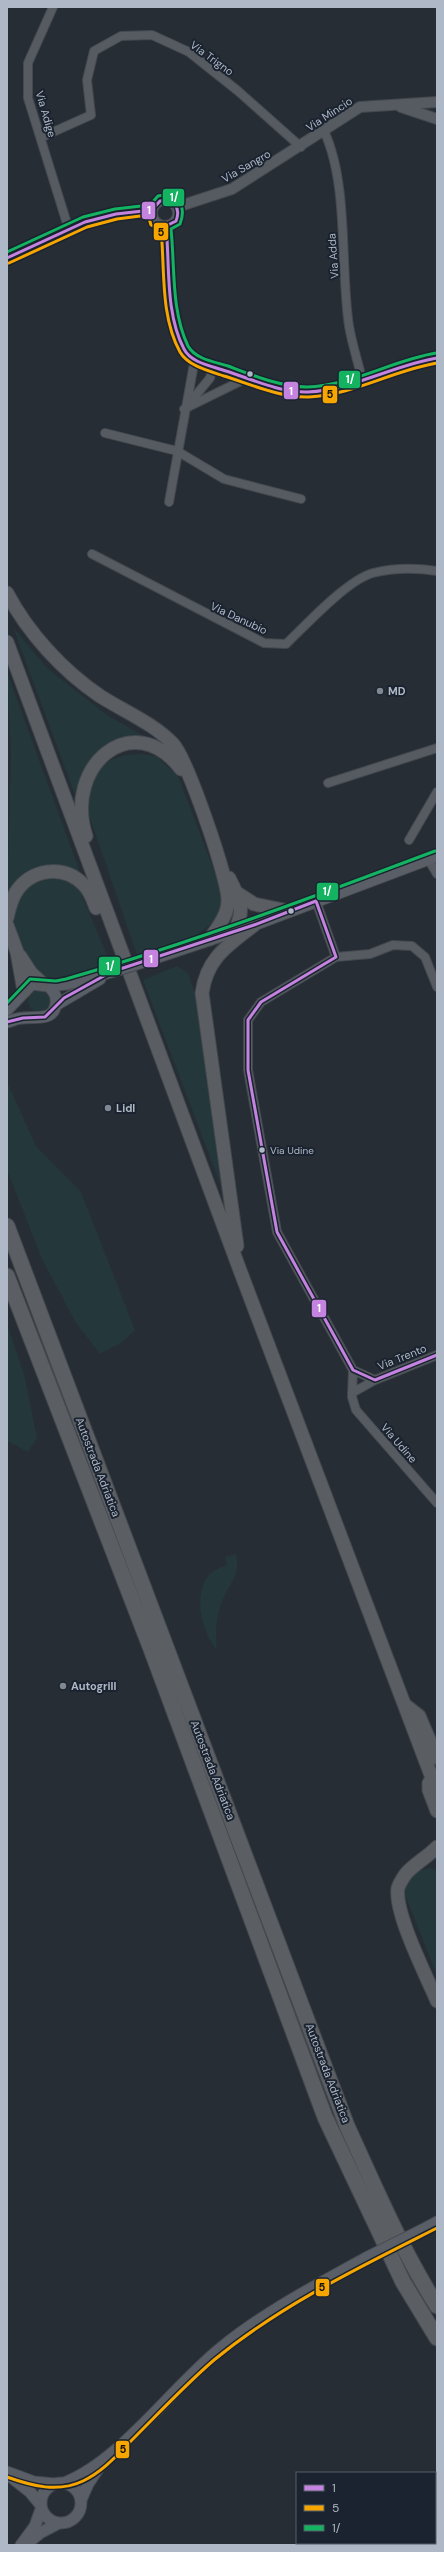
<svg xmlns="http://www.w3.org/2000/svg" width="444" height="2552" font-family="'DM Sans',sans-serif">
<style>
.green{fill:#24373a}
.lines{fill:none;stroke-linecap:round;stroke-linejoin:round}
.minor-casing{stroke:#44494f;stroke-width:10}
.tertiary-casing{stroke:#44494f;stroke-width:12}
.secondary-casing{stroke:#44494f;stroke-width:13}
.trunk-casing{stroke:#43484f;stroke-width:15}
.motorway-casing{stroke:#43484f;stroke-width:17}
.minor{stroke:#565b62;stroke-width:8}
.tertiary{stroke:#565b62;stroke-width:10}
.secondary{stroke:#5a5f67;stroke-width:11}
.trunk{stroke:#5a5e63;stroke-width:13}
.motorway{stroke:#5b5e62;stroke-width:15}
.secondary-bridge-casing{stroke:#44494f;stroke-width:13;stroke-linecap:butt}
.secondary-bridge{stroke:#5a5f67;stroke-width:11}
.bus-1-casing{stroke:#1a232f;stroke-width:6}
.bus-2-casing{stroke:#1a232f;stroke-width:6}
.bus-3-casing{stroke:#1a232f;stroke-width:6}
.bus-1{stroke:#c483df;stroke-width:3}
.bus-2{stroke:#f7a600;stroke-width:3}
.bus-3{stroke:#13b361;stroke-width:3}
.bus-dot{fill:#afb8c6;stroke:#1a232f;stroke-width:1.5}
.poi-dot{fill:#7f8793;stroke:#1a232f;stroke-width:1.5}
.labels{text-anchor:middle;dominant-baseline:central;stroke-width:4;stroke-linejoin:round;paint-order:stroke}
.bus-label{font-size:10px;fill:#afb8c6;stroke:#1a232f;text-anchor:start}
.street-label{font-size:11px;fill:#afb8c6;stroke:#1a232f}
.poi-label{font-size:11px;font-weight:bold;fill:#afb8c6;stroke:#1a232f;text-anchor:start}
.line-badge{stroke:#1a232f;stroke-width:1.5}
.badge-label{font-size:11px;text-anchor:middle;font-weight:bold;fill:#fff}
.pale-badge-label{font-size:11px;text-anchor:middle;font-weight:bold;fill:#111}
</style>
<rect width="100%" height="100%" fill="#272d34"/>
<path class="green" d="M13,627l34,41 60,47 54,31c-9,-2 -22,-8 -31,-7 -34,2 -44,28 -55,56z
M7,672l73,200c-19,-6 -43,-11 -60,4 -5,4 -9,13 -13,18l4,-139z
M140,754l16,2 22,20 44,115c2,47 -50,52 -85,64l-49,-143c2,-38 12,-57 52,-58z
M47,877l16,1 16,11 31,73c-17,7 -41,22 -59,19 -22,-4 -43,-58 -36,-78 4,-13 21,-22 32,-26z
M177,966l11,7 7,21 26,192 -78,-206z
M28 1001a11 11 0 1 1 22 0a11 11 0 1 1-22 0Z
M7,1082l29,64 45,46 54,138 -14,13 -21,11 -24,-31 -34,-64 -35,-89z
M7,1324l17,50 13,64 -9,14 -21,-11z
M236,1554c5,20 -6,29 -14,47 -6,16 -7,32 -5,49 -15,-17 -23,-50 -11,-71 5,-8 13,-11 21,-14l-2,-8z
M430,1868l7,3v104l-32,-80c3,-19 6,-23 25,-27z"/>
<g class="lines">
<defs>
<path id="minor" d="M53,7l-25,56v35l41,132
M324,131c25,53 16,137 25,195 3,18 9,36 13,53
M42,137l49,-22 -4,-35 7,-29 27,-15 31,-1 37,17 49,39 63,56
M166,226c5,38 1,88 18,123 6,12 30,18 42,22 16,6 66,22 82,21 45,-3 85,-29 129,-34
M187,406l23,-28 3,-11
M184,409l63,-31
M105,433l72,18 47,28 77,20
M169,502l26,-144
M92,554l172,89 22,1c20,-19 61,-64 87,-71 20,-5 44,-5 64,-2
M328,783l109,-35
M409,840l28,-48
M428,859l9,15
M316,901l20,56
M353,1370l-1,27 4,13 81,93
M375,1380l-22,-10 -76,-138 -29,-162v-50l13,-18 75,-45 34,-3 23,-9 19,1 13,11 12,30
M352,1393l23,-13 62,-25"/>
<path id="tertiary" d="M401,107l36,12
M152 213a13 13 0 1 1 26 0a13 13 0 1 1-26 0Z
M177,207l55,-18 128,-82 77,-5
M7,258l78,-36 31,-8 36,-4"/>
<path id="secondary" d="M146,961l108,-36 183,-69
M48,986l19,-2 44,-12
M56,1005l44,-26
M7,1010l25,-26 16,2c5,4 9,10 8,17 -2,19 -20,13 -33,15 -6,0 -11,3 -16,4
M424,2229l13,-7
M7,2472l27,10 21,2
M11,2477l19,15 10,12
M41 2503a20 20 0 1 1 40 0a20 20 0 1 1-40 0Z
M64,2483c58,-23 107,-95 158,-136 43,-35 95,-62 144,-89
M81,2500l7,-16 12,-18
M28,2543l12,-10 19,-10
M21,2545l14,-19 6,-17"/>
<path id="trunk" d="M7,593c21,40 56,78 93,103 25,16 53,27 73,48 14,15 56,136 55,157 0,14 -11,27 -18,38
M7,642l234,631 196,518
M86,836c-23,-70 47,-130 95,-67
M229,878c11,21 17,32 5,54
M237,893l17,11 34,7
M7,918c2,-9 4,-18 9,-26 15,-23 47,-28 67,-8 7,6 10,16 13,24
M7,925l10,27 7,39
M20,956l11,17 12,11
M237,1246l-35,-253c5,-35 25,-47 52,-68
M405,1705l14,11 18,42
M429,1783v7l8,21
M437,1847c-8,9 -27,20 -32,28 -2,3 -6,10 -7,13 -4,25 29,89 39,113"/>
<path id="motorway" d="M7,1226l340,900c28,61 54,123 90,180
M7,1276l144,373 174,468 78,165 34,56"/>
</defs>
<use href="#minor" class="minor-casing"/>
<use href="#tertiary" class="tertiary-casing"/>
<use href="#secondary" class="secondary-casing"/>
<use href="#trunk" class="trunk-casing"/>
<use href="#motorway" class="motorway-casing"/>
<use href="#minor" class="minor"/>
<use href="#tertiary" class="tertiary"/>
<use href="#secondary" class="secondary"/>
<use href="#trunk" class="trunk"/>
<use href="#motorway" class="motorway"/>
<defs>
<path id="secondary-bridge" d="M111,972l35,-11
M366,2258l58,-29"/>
</defs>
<use href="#secondary-bridge" class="secondary-bridge-casing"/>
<use href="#secondary-bridge" class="secondary-bridge"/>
<defs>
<path id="bus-1" d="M7,258l78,-36 31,-8 36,-4 8,-9c14,-3 21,7 16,20l-10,5c4,39 -1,87 18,123 7,14 28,17 42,22 25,8 55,22 82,21 44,-2 86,-27 129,-34
M7,1022l16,-4 22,-1 19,-19 47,-26 143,-47 62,-24 20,56 -75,45 -13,18v50l29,162 76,138 22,10 62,-25"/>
<path id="bus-2" d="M9,263l78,-36 30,-8 31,-4 3,10 10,5c4,38 -1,86 19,122 8,14 29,19 44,24 26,8 57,22 85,21 44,-2 85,-27 128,-34
M7,2477c25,9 51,16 76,4 21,-10 35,-27 51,-43 26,-26 52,-54 80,-78 67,-55 146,-93 223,-132"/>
<path id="bus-3" d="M7,252l76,-35 32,-8 35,-4 8,-9c19,-5 29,10 22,28l-9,5c4,38 0,82 17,117 7,13 27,16 40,20 24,9 53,21 79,21 44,-1 86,-27 129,-34
M7,1003l23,-24 26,2 10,-2c125,-36 247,-82 369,-128"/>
</defs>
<use href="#bus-1" class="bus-1-casing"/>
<use href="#bus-2" class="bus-2-casing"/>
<use href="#bus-3" class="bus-3-casing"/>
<use href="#bus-1" class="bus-1"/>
<use href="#bus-2" class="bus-2"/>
<use href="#bus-3" class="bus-3"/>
</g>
<g class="bus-dot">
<circle cx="250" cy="374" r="3.5"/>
<circle cx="291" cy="911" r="3.5"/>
<circle cx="262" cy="1150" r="3.5"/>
</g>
<g class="poi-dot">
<circle cx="380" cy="691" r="4"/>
<circle cx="108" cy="1108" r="4"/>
<circle cx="63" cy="1686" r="4"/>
</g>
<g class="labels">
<g class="bus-label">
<text x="270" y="1150">Via Udine</text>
</g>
<g class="street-label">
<text transform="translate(212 58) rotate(36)">Via Trigno</text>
<text transform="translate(46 114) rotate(74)">Via Adige</text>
<text transform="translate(329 114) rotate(-33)">Via Mincio</text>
<text transform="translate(246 166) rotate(-30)">Via Sangro</text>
<text transform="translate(333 256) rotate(-94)">Via Adda</text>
<text transform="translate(239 618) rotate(25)">Via Danubio</text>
<text transform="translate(402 1357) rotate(-22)">Via Trento</text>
<text transform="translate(399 1443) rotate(49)">Via Udine</text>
<text transform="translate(98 1467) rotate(69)">Autostrada Adriatica</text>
<text transform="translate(213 1770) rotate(69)">Autostrada Adriatica</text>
<text transform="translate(328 2073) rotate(69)">Autostrada Adriatica</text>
</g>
<g class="poi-label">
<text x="388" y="691">MD</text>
<text x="116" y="1108">Lidl</text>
<text x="71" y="1686">Autogrill</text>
</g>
</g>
<g class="line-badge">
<rect x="162" y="188" width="23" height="19" rx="4" fill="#13b361"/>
<rect x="141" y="201" width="15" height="19" rx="4" fill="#c483df"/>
<rect x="153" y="222" width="16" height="19" rx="4" fill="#f7a600"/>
<rect x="338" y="370" width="23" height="19" rx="4" fill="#13b361"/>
<rect x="283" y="381" width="16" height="19" rx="4" fill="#c483df"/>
<rect x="322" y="385" width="16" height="19" rx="4" fill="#f7a600"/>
<rect x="316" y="882" width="23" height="19" rx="4" fill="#13b361"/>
<rect x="143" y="949" width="16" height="19" rx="4" fill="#c483df"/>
<rect x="98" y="956" width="23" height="20" rx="4" fill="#13b361"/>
<rect x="311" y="1299" width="16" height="19" rx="4" fill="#c483df"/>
<rect x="315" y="2278" width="15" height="19" rx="4" fill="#f7a600"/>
<rect x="115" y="2440" width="15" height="19" rx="4" fill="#f7a600"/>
</g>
<g class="badge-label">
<text x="174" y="201">1/</text>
<text x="149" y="214">1</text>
<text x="350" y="383">1/</text>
<text x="291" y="395">1</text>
<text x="327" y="895">1/</text>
<text x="151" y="963">1</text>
<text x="110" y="970">1/</text>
<text x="319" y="1312">1</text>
</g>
<g class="pale-badge-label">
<text x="161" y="236">5</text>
<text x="330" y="398">5</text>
<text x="322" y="2291">5</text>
<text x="123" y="2453">5</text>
</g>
<rect width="444" height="2552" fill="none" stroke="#afb8c6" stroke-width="16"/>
<rect x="296" y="2472" width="140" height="72" fill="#1a232f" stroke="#565f6b"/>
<rect x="304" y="2485" width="20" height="6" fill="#c483df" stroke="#565f6b"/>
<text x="332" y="2492" font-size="12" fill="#afb8c6">1</text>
<rect x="304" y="2505" width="20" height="6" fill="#f7a600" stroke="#565f6b"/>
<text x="332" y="2512" font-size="12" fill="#afb8c6">5</text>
<rect x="304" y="2525" width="20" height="6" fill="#13b361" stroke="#565f6b"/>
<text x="332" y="2532" font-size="12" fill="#afb8c6">1/</text>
</svg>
